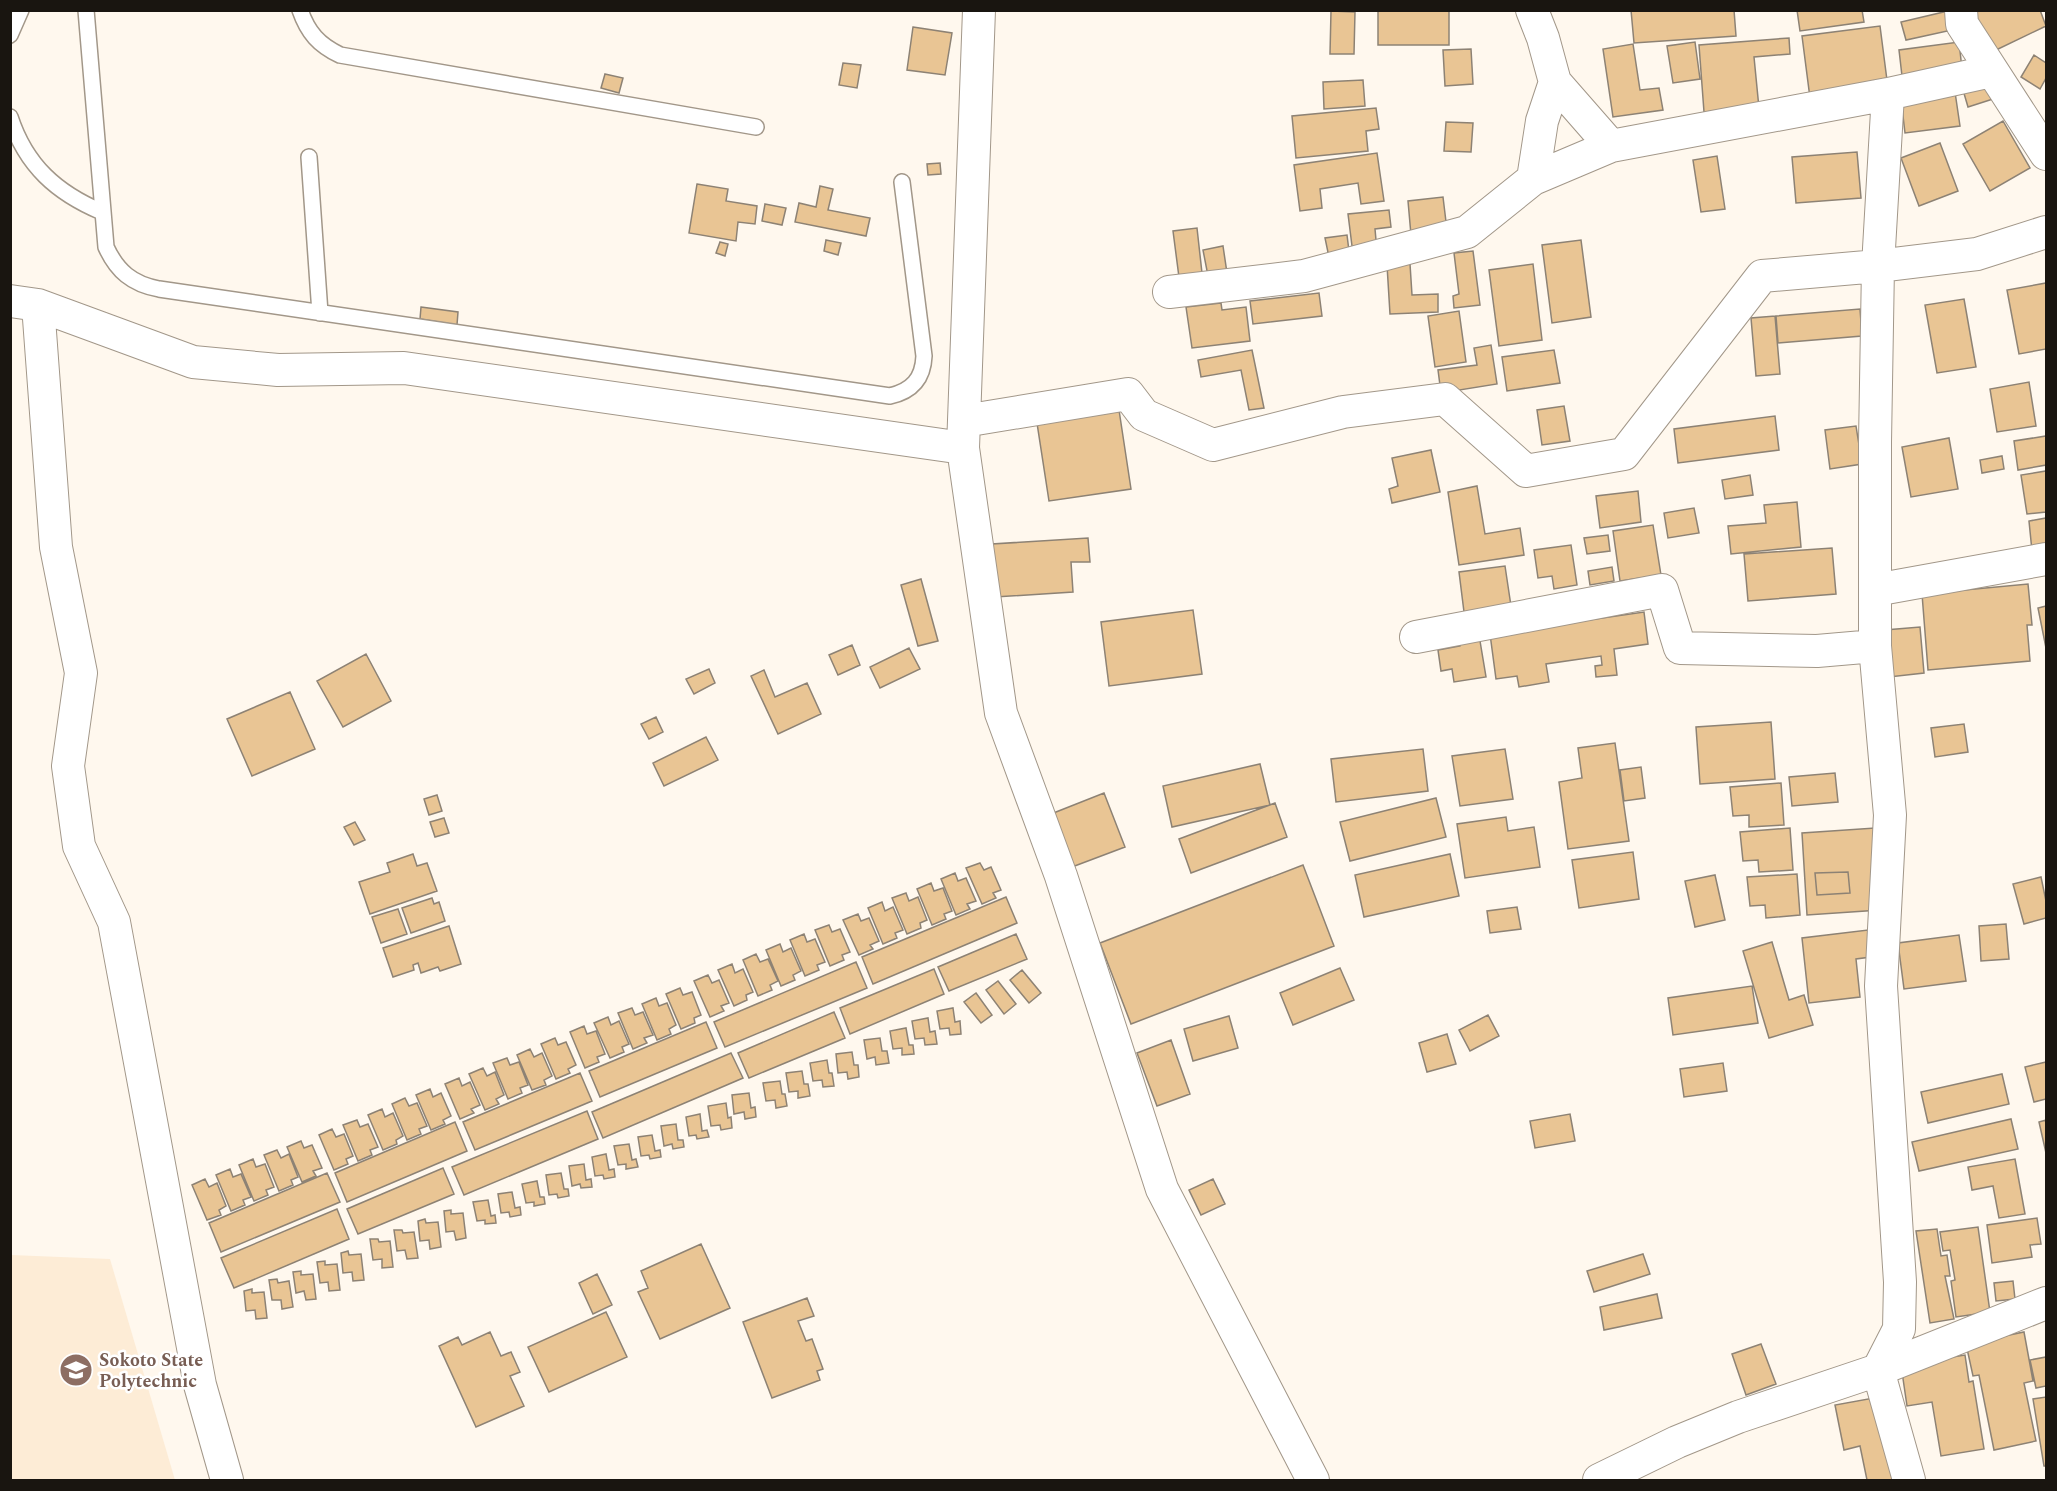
<svg xmlns="http://www.w3.org/2000/svg" width="2057" height="1491" font-family="Spectral,serif">
<style>
.built{fill:#fdecd6}
.building{fill:#e9c594;stroke:#8d8274;stroke-width:1.5;fill-rule:evenodd}
.lines{fill:none;stroke-linecap:round;stroke-linejoin:round}
.lane-casing{stroke:#a29789;stroke-width:18}
.street-casing{stroke:#a29789;stroke-width:34}
.lane{stroke:#fff;stroke-width:15}
.street{stroke:#fff;stroke-width:32}
.labels{text-anchor:middle;dominant-baseline:central;stroke-width:5;stroke-linejoin:round;paint-order:stroke}
.education-label{font-size:18px;font-weight:bold;fill:#785e54;stroke:#fff;text-anchor:start}
</style>
<rect width="100%" height="100%" fill="#fff8ee"/>
<path class="built" d="M11,1255l99,4 65,221h-164z"/>
<path class="building" d="M1378,10h71v35h-71z
M1631,10h103l2,26 -102,7z
M1797,10h65l2,12 -64,9z
M1965,10h75l6,16 -52,25z
M1331,11l24,1 -1,42h-24z
M1948,11l4,19 -46,10 -5,-18z
M1880,26l8,62 -78,10 -8,-62z
M913,27l39,6 -7,42 -38,-5z
M1789,38l1,16 -36,3 5,51 -55,4 -5,-67z
M1695,42l5,37 -27,4 -6,-37z
M1959,42l3,27 -60,7 -3,-26z
M1633,44l7,46 19,-2 4,22 -50,7 -10,-68z
M1471,49l2,35 -28,2 -2,-36z
M2034,55l12,8v15l-6,11 -19,-12z
M843,63l18,2 -4,23 -18,-3z
M605,74l18,4 -4,15 -18,-5z
M1363,80l2,26 -41,3 -1,-27z
M1988,82l5,17 -25,8 -5,-17z
M1955,92l5,34 -55,7 -4,-34z
M1376,108l3,21 -13,2 2,20 -72,7 -4,-42z
M2003,121l27,47 -40,23 -27,-47z
M1446,122l27,1 -2,29 -27,-1z
M1940,143l18,48 -39,15 -18,-48z
M1857,152l4,46 -65,5 -4,-46z
M1377,153l7,48 -23,3 -3,-21 -38,6 2,19 -22,3 -6,-46z
M1717,156l8,53 -24,3 -8,-52z
M940,163l1,11 -13,1 -1,-11z
M697,184l31,5 -2,12 31,5 -2,18 -17,-2 -2,19 -47,-8z
M820,186l13,3 -5,21 42,8 -4,18 -71,-14 4,-19 17,4z
M1443,197l4,33 -36,5 -3,-34z
M765,204l21,4 -4,17 -20,-4z
M1389,210l2,17 -16,2 2,22 -24,3 -5,-40z
M1197,228l6,54 -23,3 -7,-54z
M1347,235l3,24 -20,3 -5,-24z
M826,240l15,3 -3,12 -14,-4z
M1581,240l10,77 -39,6 -10,-78z
M720,242l8,2 -3,12 -9,-3z
M1223,246l4,27 -19,3 -5,-26z
M1473,251l7,54 -26,3 -1,-12 6,-2 -5,-41z
M1410,264l2,31 26,-1v18l-48,2 -3,-49z
M1533,264l9,76 -43,6 -10,-76z
M2046,283v66l-27,5 -12,-64z
M1319,293l3,23 -69,8 -3,-23z
M1964,299l12,68 -39,6 -12,-68z
M1221,303l1,7 24,-3 4,34 -58,7 -6,-41z
M421,307l37,5 -1,13 -37,-6z
M1860,309l2,27 -84,7 -2,-27z
M1459,311l7,51 -31,5 -7,-51z
M1775,316l5,58 -24,2 -5,-58z
M1491,345l6,39 -56,9 -3,-23 39,-5 -3,-17z
M1252,350l12,58 -15,2 -8,-40 -40,7 -3,-17z
M1554,350l6,33 -53,8 -5,-34z
M2029,382l7,44 -39,6 -7,-43z
M1564,406l6,35 -28,4 -5,-35z
M1119,410l12,79 -82,12 -12,-78z
M1775,416l4,34 -101,13 -4,-34z
M1856,426l6,38 -32,5 -5,-39z
M2046,436v29l-28,5 -4,-29z
M1949,438l9,51 -47,8 -9,-50z
M1431,450l9,42 -48,11 -3,-14 9,-3 -6,-28z
M2002,456l2,13 -22,4 -2,-13z
M2046,471v41l-19,2 -6,-39z
M1750,475l3,20 -28,4 -3,-19z
M1477,486l8,48 35,-6 4,27 -65,10 -11,-73z
M1638,491l3,31 -41,6 -4,-32z
M1797,502l4,45 -70,7 -3,-28 38,-3 -2,-18z
M1694,508l5,25 -31,5 -4,-25z
M2046,518v31l-14,2 -3,-30z
M1653,525l8,50 -41,6 -7,-50z
M1608,535l2,16 -23,3 -3,-16z
M1088,538l2,24h-19l2,30 -78,5 -3,-53z
M1571,545l6,40 -23,4 -2,-13 -14,2 -4,-28z
M1832,548l4,46 -88,7 -4,-47z
M1505,566l6,40 -47,6 -5,-40z
M1612,567l2,14 -24,4 -2,-14z
M921,579l17,62 -20,5 -17,-61z
M2028,584l4,41h-5l3,36 -102,9 -6,-76z
M2046,606v42l-8,-40z
M1193,610l9,64 -93,12 -8,-64z
M1644,612l4,32 -34,5 3,26 -21,2 -1,-11 7,-1 -1,-9 -55,8 3,18 -30,5 -2,-11 -21,3 -6,-45z
M1920,627l4,46 -35,4 -4,-47z
M1479,635l7,42 -32,5 -2,-13 -11,2 -3,-21 22,-4 -1,-7z
M852,645l8,20 -22,10 -9,-20z
M909,648l11,21 -40,19 -10,-21z
M366,654l25,47 -48,26 -26,-46z
M709,669l6,14 -21,11 -8,-15z
M764,670l11,27 32,-14 14,31 -43,20 -27,-58z
M290,692l25,57 -63,27 -25,-57z
M656,717l7,15 -14,7 -8,-15z
M1771,722l4,57 -75,5 -4,-57z
M1964,724l4,28 -33,5 -4,-29z
M706,737l12,23 -54,26 -11,-23z
M1615,743l14,98 -61,8 -9,-67 23,-4 -4,-30z
M1423,749l5,42 -92,11 -5,-43z
M1505,749l8,50 -53,7 -8,-50z
M1260,764l10,41 -98,22 -9,-41z
M1641,767l4,31 -21,3 -4,-31z
M1835,773l3,29 -46,4 -3,-29z
M1781,783l3,42 -35,2v-12l-16,1 -3,-29z
M1104,793l21,54 -53,20 -21,-53z
M437,795l5,16 -13,4 -5,-16z
M1436,798l10,39 -96,24 -10,-39z
M1275,803l12,34 -96,36 -12,-34z
M1506,817l2,14 26,-4 6,40 -75,11 -8,-54z
M444,818l5,15 -14,4 -5,-15z
M355,822l10,18 -11,5 -10,-18z
M1790,828l3,42 -34,2 -1,-12 -15,1 -3,-29z
M1875,828l5,82 -73,5 -5,-82zM1848,872l2,21 -33,2 -2,-22z
M1633,852l6,47 -60,9 -7,-48z
M413,854l4,12 10,-3 10,28 -67,23 -11,-32 31,-10 -3,-9z
M1450,854l9,42 -95,21 -9,-42z
M980,863l4,7 7,-3 10,23 -8,3 3,5 -14,6 -16,-36z
M1303,865l31,81 -203,78 -31,-81z
M1848,872l2,21 -33,2 -2,-22z
M955,873l3,8 8,-3 10,23 -9,3 3,5 -14,6 -15,-36z
M1797,874l3,41 -34,3 -1,-13 -15,1 -3,-29z
M1715,875l10,45 -30,7 -10,-46z
M2041,877l5,24v17l-22,6 -11,-40z
M931,883l3,8 9,-3 9,23 -8,3 2,5 -14,6 -15,-36z
M906,893l3,8 9,-4 9,23 -7,3 1,5 -14,6 -15,-36z
M1006,897l11,26 -144,61 -11,-27z
M432,898l2,6 5,-2 6,19 -34,12 -9,-25z
M882,902l3,9 8,-4 10,23 -8,3 2,5 -14,6 -15,-36z
M1517,907l4,22 -31,4 -3,-22z
M398,909l9,25 -26,9 -9,-26z
M858,914l3,7 8,-3 10,23 -9,4 3,4 -14,6 -16,-35z
M2006,924l3,35 -28,2 -2,-35z
M829,925l3,7 8,-3 10,23 -8,3 2,5 -14,6 -15,-36z
M449,926l12,38 -21,7 -2,-4 -17,6 -3,-10 -5,2 1,5 -21,7 -10,-29z
M1868,930l3,27 -15,2 4,38 -51,6 -7,-65z
M804,934l3,8 8,-3 10,23 -8,3 2,5 -14,6 -15,-36z
M1016,934l11,25 -78,32 -11,-24z
M1959,935l7,46 -62,8 -6,-46z
M1772,942l17,58 15,-5 9,30 -44,13 -26,-87z
M780,944l3,8 8,-4 10,23 -8,4 2,5 -14,6 -15,-36z
M756,954l4,8 8,-3 10,22 -8,4 2,5 -14,6 -15,-36z
M856,962l11,26 -142,59 -11,-25z
M732,964l3,9 8,-4 10,23 -7,3 1,5 -13,6 -16,-36z
M1340,968l14,32 -61,25 -13,-32z
M934,969l10,25 -94,40 -10,-26z
M1022,970l19,23 -12,10 -19,-23z
M708,975l4,8 7,-3 10,23 -8,3 3,5 -14,6 -16,-36z
M998,981l18,23 -12,10 -18,-24z
M1752,986l6,37 -85,12 -5,-37z
M680,988l3,7 9,-3 9,23 -7,3 1,5 -14,6 -15,-35z
M976,993l16,22 -11,8 -17,-21z
M656,998l3,8 8,-3 9,22 -7,4 2,5 -14,6 -15,-36z
M632,1008l3,7 8,-3 10,23 -9,3 3,5 -14,6 -15,-36z
M953,1008l2,14 5,-1 1,13 -11,1 -1,-7 -9,1 -3,-18z
M834,1012l11,26 -96,40 -11,-25z
M1488,1015l11,21 -29,15 -11,-21z
M1229,1016l9,32 -45,13 -9,-32z
M608,1017l3,8 8,-4 10,23 -7,3 2,5 -14,6 -16,-35z
M928,1018l2,14 5,-1 2,13 -12,1 -1,-7 -9,1 -3,-18z
M706,1022l11,26 -117,49 -11,-26z
M584,1026l3,8 9,-3 9,23 -8,3 2,5 -14,6 -15,-36z
M906,1028l3,17h4l1,9 -12,1v-7l-9,1 -3,-18z
M1447,1034l9,30 -29,8 -8,-29z
M555,1038l3,7 8,-3 10,23 -8,4 2,4 -14,6 -15,-35z
M880,1038l2,13h5l2,12 -13,2 -1,-8 -8,2 -3,-19z
M1171,1040l19,54 -33,12 -20,-53z
M530,1049l4,8 8,-4 10,23 -8,4 2,5 -14,5 -15,-35z
M852,1052l2,13h4l1,12 -11,2 -1,-7 -9,1 -2,-19z
M731,1053l12,25 -140,60 -11,-26z
M507,1058l3,7 9,-3 9,23 -8,3 2,5 -14,6 -15,-36z
M827,1060l2,13h3l2,13 -11,1 -1,-7 -9,1 -3,-18z
M2046,1062v37l-12,3 -9,-35z
M1723,1063l4,28 -43,6 -4,-28z
M483,1068l4,8 8,-4 9,23 -8,4 3,5 -14,6 -16,-36z
M802,1071l2,13h4l2,12 -12,2v-7l-9,1 -3,-19z
M580,1073l12,28 -117,49 -12,-28z
M2002,1074l7,30 -81,19 -7,-31z
M459,1078l3,8 8,-4 10,23 -9,4 3,4 -14,6 -15,-35z
M780,1081l2,13h3l2,12 -11,2 -1,-8 -9,1 -3,-18z
M430,1089l3,8 8,-4 10,23 -8,4 2,4 -14,6 -15,-35z
M749,1093l2,15 4,-1 1,10 -11,2 -1,-7 -10,2 -2,-19z
M405,1098l4,8 8,-3 10,23 -8,3 2,5 -14,6 -15,-36z
M726,1103l2,15 3,-1 1,11 -11,2 -1,-5 -9,1 -3,-20z
M382,1109l3,8 8,-4 10,23 -7,4 1,4 -14,6 -15,-35z
M587,1111l11,28 -134,56 -12,-28z
M700,1114l2,17 5,-1 2,7 -12,2 -1,-4 -7,1 -3,-19z
M1570,1114l5,27 -40,7 -5,-27z
M2011,1119l7,30 -99,22 -7,-29z
M357,1120l3,7 8,-3 10,23 -8,3 2,5 -14,6 -15,-36z
M2046,1120v33l-7,-31z
M455,1122l12,29 -120,51 -12,-29z
M676,1124l2,16h5l1,7 -11,2 -1,-5 -8,2 -3,-20z
M332,1129l4,8 8,-3 9,22 -7,3 2,5 -14,6 -15,-35z
M652,1135l3,16 5,-1 1,7 -11,2 -1,-4 -8,1 -3,-19z
M301,1141l3,7 8,-3 10,23 -9,3 3,5 -14,6 -15,-35z
M629,1144l3,16 4,-1 2,8 -12,2v-5l-8,1 -4,-19z
M277,1150l4,8 8,-4 9,23 -7,3 2,5 -14,6 -15,-36z
M606,1154l3,16 5,-1 1,8 -11,2 -1,-4 -8,1 -3,-19z
M253,1159l3,8 9,-3 9,23 -8,3 2,5 -14,6 -15,-36z
M2015,1159l10,55 -26,4 -6,-32 -21,4 -4,-23z
M584,1164l2,16 5,-1 1,8 -11,1 -1,-4 -8,2 -3,-20z
M443,1168l11,26 -96,40 -11,-25z
M230,1169l3,8 8,-3 10,23 -8,3 2,5 -14,6 -15,-36z
M327,1173l13,29 -119,50 -12,-29z
M561,1173l3,16h4l1,7 -11,2 -1,-4 -8,1 -3,-20z
M205,1179l4,8 8,-4 9,23 -7,4 2,5 -14,5 -15,-35z
M1213,1179l12,25 -24,11 -12,-25z
M537,1181l3,16h4l1,7 -11,2v-4l-8,1 -4,-19z
M512,1192l3,16 5,-1 1,8 -11,2 -1,-5 -8,1 -3,-19z
M488,1200l3,16 4,-1 1,8 -11,1v-4l-8,1 -4,-19z
M337,1209l12,30 -115,49 -13,-30z
M451,1210v4l12,-1 3,25 -10,2 -2,-9 -8,1 -2,-21z
M2037,1218l4,26 -11,1 2,12 -40,6 -5,-38z
M425,1219l1,4 12,-1 3,25 -11,2 -1,-9 -9,1 -2,-20z
M1978,1227l12,85 -34,5 -5,-36 4,-1 -5,-30 -7,1 -3,-19z
M1937,1229l4,27 6,-1 3,21h-5l9,43 -24,4 -14,-92z
M394,1230h8l1,3 11,-1 4,26 -11,1 -2,-9 -8,1z
M370,1239h8l1,3 11,-1 3,26 -11,1v-9l-9,1z
M701,1244l29,64 -70,31 -22,-47 10,-4 -7,-17z
M348,1251l1,4 12,-1 3,26 -11,1 -1,-9 -9,1 -2,-20z
M1643,1254l7,20 -56,18 -7,-21z
M325,1261v4l12,-1 3,26 -11,1 -1,-9 -8,1 -3,-21z
M301,1271v4l12,-1 3,25 -10,1 -2,-9 -8,2 -3,-21z
M597,1274l15,31 -19,9 -14,-31z
M277,1279l1,4 11,-2 4,26 -11,2 -1,-9h-9l-3,-20z
M2013,1281l2,18 -19,2 -2,-18z
M252,1289v4l12,-1 3,26 -11,1 -1,-9 -9,1 -2,-20z
M1657,1294l5,24 -58,12 -4,-23z
M807,1298l7,18 -16,5 8,20 6,-2 11,30 -6,2 3,9 -48,18 -29,-76z
M606,1312l21,45 -78,35 -21,-45z
M490,1332l11,24 10,-4 9,20 -10,4 14,30 -48,21 -37,-81 19,-9 4,8z
M2024,1332l9,49 -9,2 12,58 -42,9 -15,-75 -6,1 -7,-32z
M1761,1344l15,40 -30,11 -14,-41z
M1965,1355l4,27 4,-1 11,68 -43,7 -9,-54 -25,4 -6,-41z
M2046,1357v29l-10,2 -6,-28z
M1879,1397l16,83h-28l-7,-34 -16,4 -9,-45z
M2046,1397v69h-2l-11,-67z"/>
<g class="lines">
<defs>
<path id="lane" d="M86,10l20,237c11,24 26,37 53,42l731,107c22,-5 33,-17 34,-40l-22,-174
M300,10c8,23 19,35 40,45l416,72
M10,35l11,-25
M10,117c16,49 47,76 92,95
M309,157l11,156"/>
<path id="street" d="M979,10l-16,438 38,265 60,163 101,313 151,291
M1532,10l11,28 12,44 56,64
M1961,10l1,14 84,130
M1888,94l-10,172 -3,176v204l15,169 -9,171 19,296 -1,47 -21,41 31,110
M1533,179l9,-58 13,-39
M1169,292l135,-16 163,-44 66,-53 78,-33 277,-52 104,-23
M10,301l28,4 155,57 85,8 126,-2 559,80
M38,305l18,242 25,126 -13,93 11,80 35,76 86,463 27,95
M964,421l164,-27 16,21 69,30 130,-33 102,-13 81,72 98,-17 138,-178 116,-10 99,-12 69,-22
M1875,590l171,-31
M1416,637l246,-47 18,58 137,3 58,-5
M1599,1480l78,-38 61,-25 140,-47 168,-67"/>
</defs>
<use href="#lane" class="lane-casing"/>
<use href="#street" class="street-casing"/>
<use href="#lane" class="lane"/>
<use href="#street" class="street"/>
</g>
<defs>
<symbol id="university-disc" viewBox="-11 -11 22 22"><circle r="9.5" fill="#8d6e63" stroke="#fff"/><path d="M0-5L7-2L0 1L-7-2ZM-4 1L0 2.5L4 1V4Q0 6-4 4Z" fill="#fff"/></symbol>
</defs>
<g fill-rule="evenodd">
<use href="#university-disc" x="57" y="1351" width="38" height="38"/>
</g>
<g class="labels">
<g class="education-label">
<text x="99" y="1360">Sokoto State<tspan x="99" dy="21">Polytechnic</tspan></text>
</g>
</g>
<rect width="2057" height="1491" fill="none" stroke="#191510" stroke-width="24"/>
</svg>
